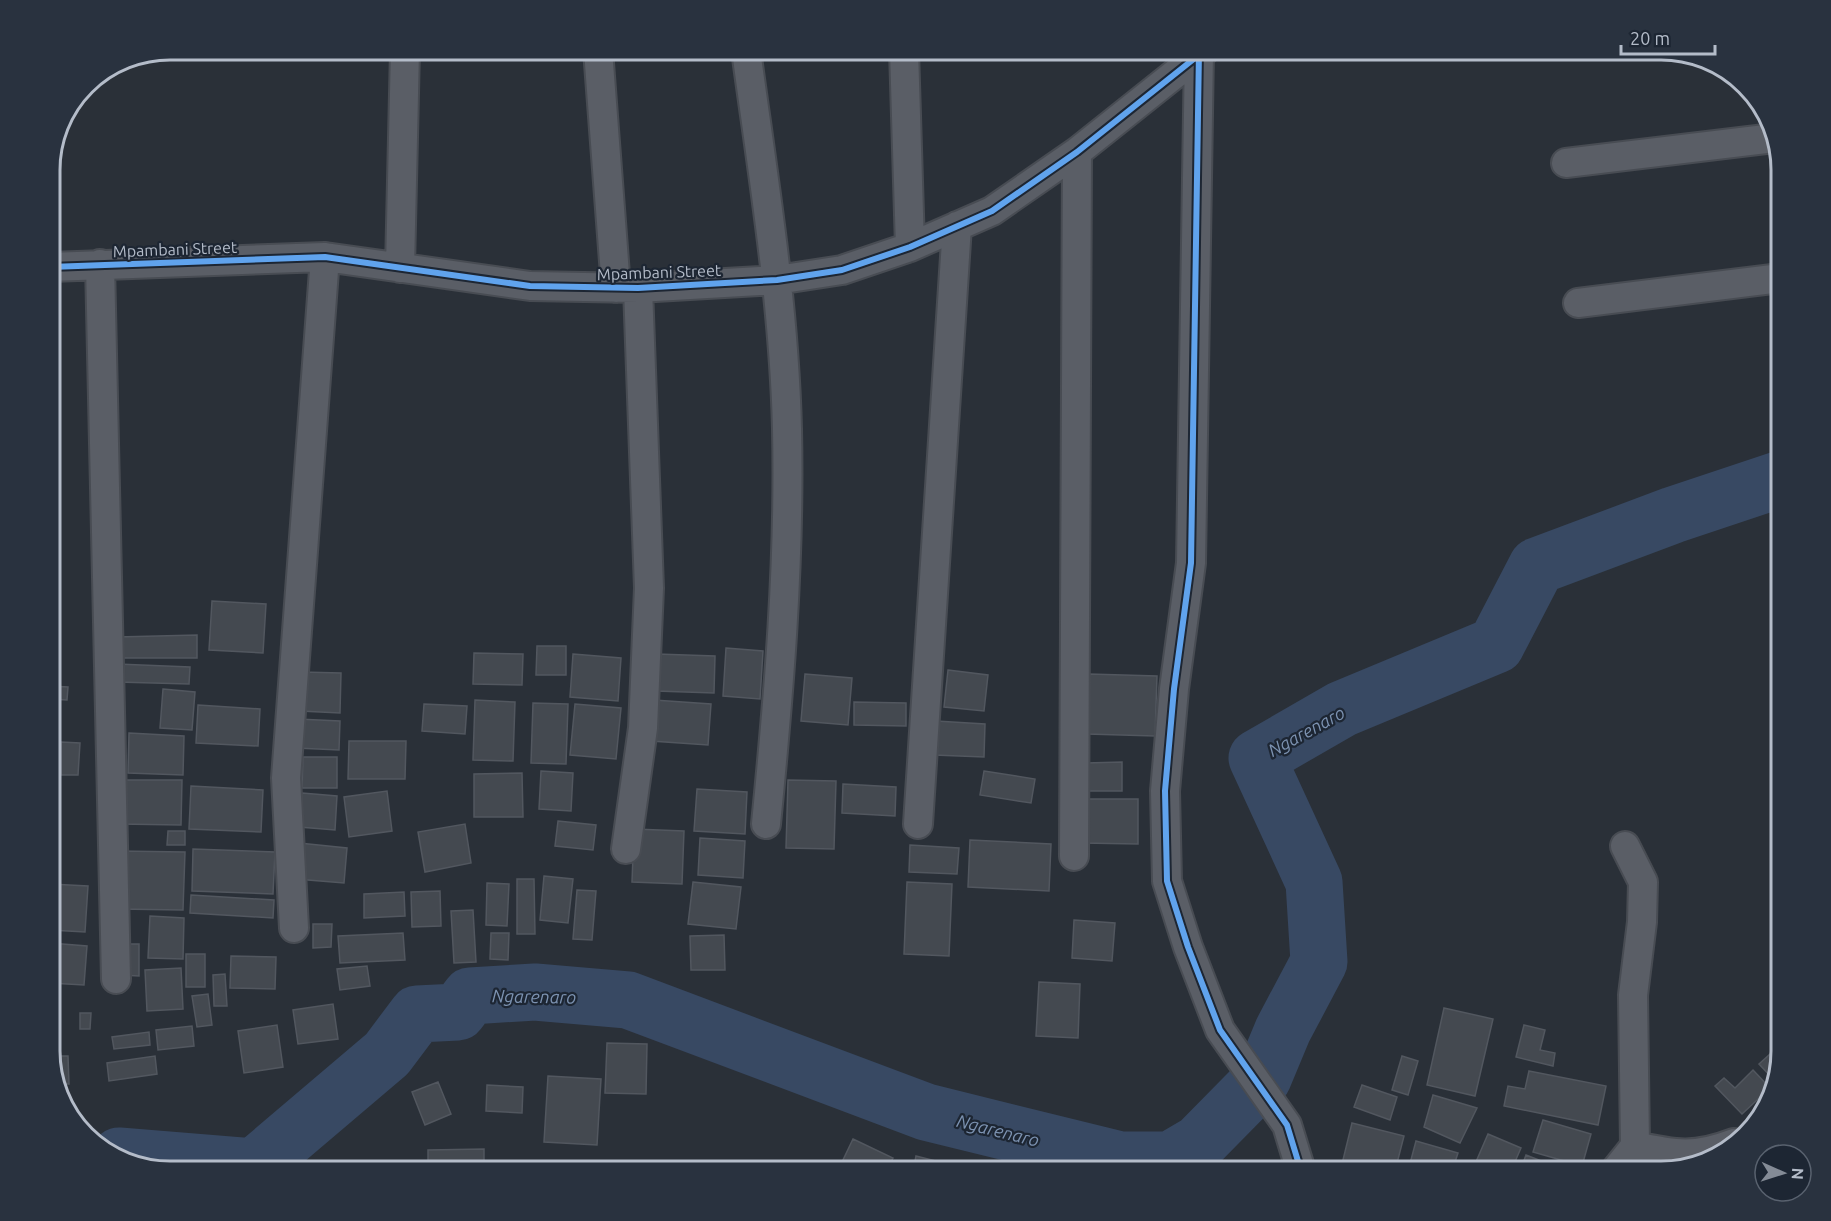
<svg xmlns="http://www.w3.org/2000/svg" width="1831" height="1221" font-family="Ubuntu,sans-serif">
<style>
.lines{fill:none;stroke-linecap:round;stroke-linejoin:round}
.river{stroke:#384963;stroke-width:57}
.building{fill:#444950;stroke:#52575f;stroke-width:1.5}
.street-casing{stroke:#484c53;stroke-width:32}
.street{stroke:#5a5e66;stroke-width:28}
.cycleway-casing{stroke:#1d2633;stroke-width:10}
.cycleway{stroke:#60a3ed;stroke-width:6}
.labels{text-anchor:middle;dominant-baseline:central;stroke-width:4.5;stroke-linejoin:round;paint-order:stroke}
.street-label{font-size:16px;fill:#b4bcc9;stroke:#1d2633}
.water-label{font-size:18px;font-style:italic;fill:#7c92b1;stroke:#1d2633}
.rim{fill:none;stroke:#b4bcc9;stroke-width:3}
</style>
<rect width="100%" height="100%" fill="#2a3038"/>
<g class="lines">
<path class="river" d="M119,1156l135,11 133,-113 30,-40 41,-2 12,-16 65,-4 93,8 298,112 194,48h50l29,-17 64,-65 20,-48 36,-68 -5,-80 -57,-124 85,-49 154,-64 41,-79 136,-51 108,-36"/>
</g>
<path class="building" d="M212,601l54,3 -3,49 -54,-3z
M197,635v23h-80v-21z
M537,646h29v29h-30z
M726,648l37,3 -3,48 -37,-3z
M50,651h9v17h-9z
M474,653l49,1 -1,31 -49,-1z
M573,654l48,4 -3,43 -48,-4z
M657,654l58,2 -1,37 -58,-2z
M117,664l73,3 -1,17 -72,-2z
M948,670l40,5 -4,36 -40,-4z
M301,672l40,1 -1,40 -40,-2z
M805,674l47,4 -4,47 -47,-4z
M1089,674l68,2 -2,60 -68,-2z
M50,686l18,1 -1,13 -17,-1z
M163,689l32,3 -3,38 -32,-2z
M475,700l40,2 -2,59 -40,-1z
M654,700l57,4 -3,41 -57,-4z
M854,702l52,1v23l-52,-1z
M533,703l35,1 -2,60 -35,-1z
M424,704l43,2 -2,28 -43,-3z
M575,704l46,4 -5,51 -46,-4z
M198,705l62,4 -2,37 -62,-3z
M297,719l43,2 -1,29 -43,-2z
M936,721l49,3 -1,33 -50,-2z
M129,733l55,3 -1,39 -55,-2z
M349,741h57l-1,38h-57z
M61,742l19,1 -2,32h-17z
M50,745h3l-1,42h-2z
M303,757h34v31h-35z
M1122,762v29h-36v-28z
M541,771l32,2 -2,38 -32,-2z
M984,771l51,8 -4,24 -51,-8z
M522,773l1,44h-49v-43z
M119,780h63l-1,45 -62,-1z
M788,780l48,1 -2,68 -48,-1z
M843,784l53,3 -1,29 -53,-3z
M191,786l72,4 -2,42 -72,-3z
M697,789l50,3 -2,42 -51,-3z
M387,791l5,40 -43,6 -5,-40z
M302,793l35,3 -2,34 -36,-3z
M1083,799h55v45l-56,-1z
M558,821l38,4 -3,25 -38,-4z
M465,824l6,39 -46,9 -7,-40z
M634,829l50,2 -2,53 -50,-2z
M168,831h17v14h-18z
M700,838l45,3 -2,37 -45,-3z
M970,840l81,4 -2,47 -81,-4z
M299,843l48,5 -3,35 -48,-4z
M910,845l49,3 -2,26 -48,-2z
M193,849l82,3 -2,42 -81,-3z
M119,851l66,1 -2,58 -65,-1z
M544,876l29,3 -5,44 -28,-3z
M517,879h17l1,55h-18z
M693,882l48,5 -5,42 -48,-5z
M907,882l45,2 -3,72 -45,-2z
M487,883l22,1 -2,42 -21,-1z
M50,884l38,2 -3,46 -35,-2z
M577,890l19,1 -4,49 -19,-1z
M440,891l1,35 -29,1 -1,-35z
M404,892l1,24 -41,2v-24z
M191,895l83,5 -1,18 -83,-5z
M473,910l3,52 -22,1 -3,-52z
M150,916l34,2 -1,41 -35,-1z
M1074,920l41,3 -3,38 -40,-3z
M313,924h19l-1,23 -18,1z
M403,933l2,27 -65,3 -2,-27z
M491,933h18l-1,27 -18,-1z
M724,935l1,35h-34l-1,-34z
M50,943l37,3 -3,39 -34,-2z
M121,944h18v32l-18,-1z
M186,954h19v33h-19z
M231,956l45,1 -1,32 -45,-1z
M367,966l3,20 -30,4 -3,-21z
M181,968l2,41 -36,2 -2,-41z
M225,974l2,32h-13l-1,-31z
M1039,982l41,2 -2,54 -42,-2z
M50,994h5l-3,40h-2z
M208,994l4,31 -15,2 -5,-31z
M333,1004l5,35 -40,5 -5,-34z
M1444,1008l49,11 -18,77 -48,-11z
M80,1013h11l-1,16h-10z
M277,1025l6,42 -39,6 -6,-42z
M1524,1025l21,5 -5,20 15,3 -2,13 -37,-9z
M192,1026l2,20 -36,4 -2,-20z
M149,1032l1,13 -36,4 -2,-12z
M607,1043l40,1 -1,50 -41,-1z
M1781,1044v7l-8,28 -14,-15z
M50,1056h18l1,28h-11z
M155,1056l2,18 -48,7 -2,-18z
M1402,1056l16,5 -10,34 -16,-5z
M1753,1070l17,18 -28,26 -27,-28 9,-8 11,10z
M1529,1071l77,15 -8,39 -94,-19 4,-20 17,3z
M548,1076l53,3 -4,66 -53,-3z
M438,1082l13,32 -26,11 -13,-33z
M487,1085l36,2 -1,26 -36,-2z
M1362,1085l35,12 -7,23 -36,-13z
M1433,1095l44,13 -17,35 -36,-16z
M1543,1120l48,14 -9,32 -49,-14z
M1352,1123l52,13 -9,35h-22l-31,-7z
M1488,1134l33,14 -10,23h-39z
M853,1139l40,19 -7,13h-19l-24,-11z
M1416,1141l42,12 -6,18h-44z
M484,1149v22h-56v-21z
M1526,1155l41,16h-47z
M916,1156l24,6 -2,9h-25z"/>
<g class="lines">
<defs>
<path id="street" d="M598,50l18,238
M746,50c17,126 38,252 41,379 3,132 -8,264 -21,395
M904,50l6,197
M1199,50l-8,513 -17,126 -9,102 2,90 21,66 32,83 67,95 14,46
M1566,163l208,-25
M100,264l16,715
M50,267l275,-10 205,29 108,2 139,-8 65,-10 68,-23 82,-36 85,-59 128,-102
M400,268l5,-218
M1578,303l203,-25
M918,824l39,-598
M626,849l17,-121 6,-140 -11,-300
M1074,856l3,-704
M294,928l-8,-150 39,-521
M1635,1146c41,9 60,12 99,-3
M1615,1171l20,-25 -2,-151 9,-73 1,-40 -18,-36"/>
</defs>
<use href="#street" class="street-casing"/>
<use href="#street" class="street"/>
<defs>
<path id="cycleway" d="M1199,50l-8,513 -17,126 -9,102 2,90 21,66 32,83 67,95 14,46
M50,267l275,-10 205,29 108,2 139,-8 65,-10 68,-23 82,-36 85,-59 128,-102"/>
</defs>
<use href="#cycleway" class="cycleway-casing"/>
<use href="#cycleway" class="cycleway"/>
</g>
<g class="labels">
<g class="street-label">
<text transform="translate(175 249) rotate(-2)">Mpambani Street</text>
<text transform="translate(659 272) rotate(-2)">Mpambani Street</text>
</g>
<g class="water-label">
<text transform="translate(1306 731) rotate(-29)">Ngarenaro</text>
<text transform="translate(534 996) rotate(1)">Ngarenaro</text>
<text transform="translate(998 1130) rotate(14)">Ngarenaro</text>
</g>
</g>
<path d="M0 0H1831V1221H0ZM170 60H1661A110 110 0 0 1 1771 170V1051A110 110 0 0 1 1661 1161H170A110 110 0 0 1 60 1051V170A110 110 0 0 1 170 60Z" fill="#29323f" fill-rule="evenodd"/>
<path class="rim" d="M170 60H1661A110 110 0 0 1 1771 170V1051A110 110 0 0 1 1661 1161H170A110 110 0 0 1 60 1051V170A110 110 0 0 1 170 60Z"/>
<g transform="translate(1783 1173) rotate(93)"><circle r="28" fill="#1d2633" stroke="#59626f" stroke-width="1.5"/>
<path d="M0-4.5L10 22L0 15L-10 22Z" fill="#848b96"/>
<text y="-9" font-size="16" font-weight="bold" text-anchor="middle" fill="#b4bcc9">N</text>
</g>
<path d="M1621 45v9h94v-9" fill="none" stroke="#b4bcc9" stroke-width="3"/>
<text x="1630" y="45" font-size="18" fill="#b4bcc9" stroke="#1d2633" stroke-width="4.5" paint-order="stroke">20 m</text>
</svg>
